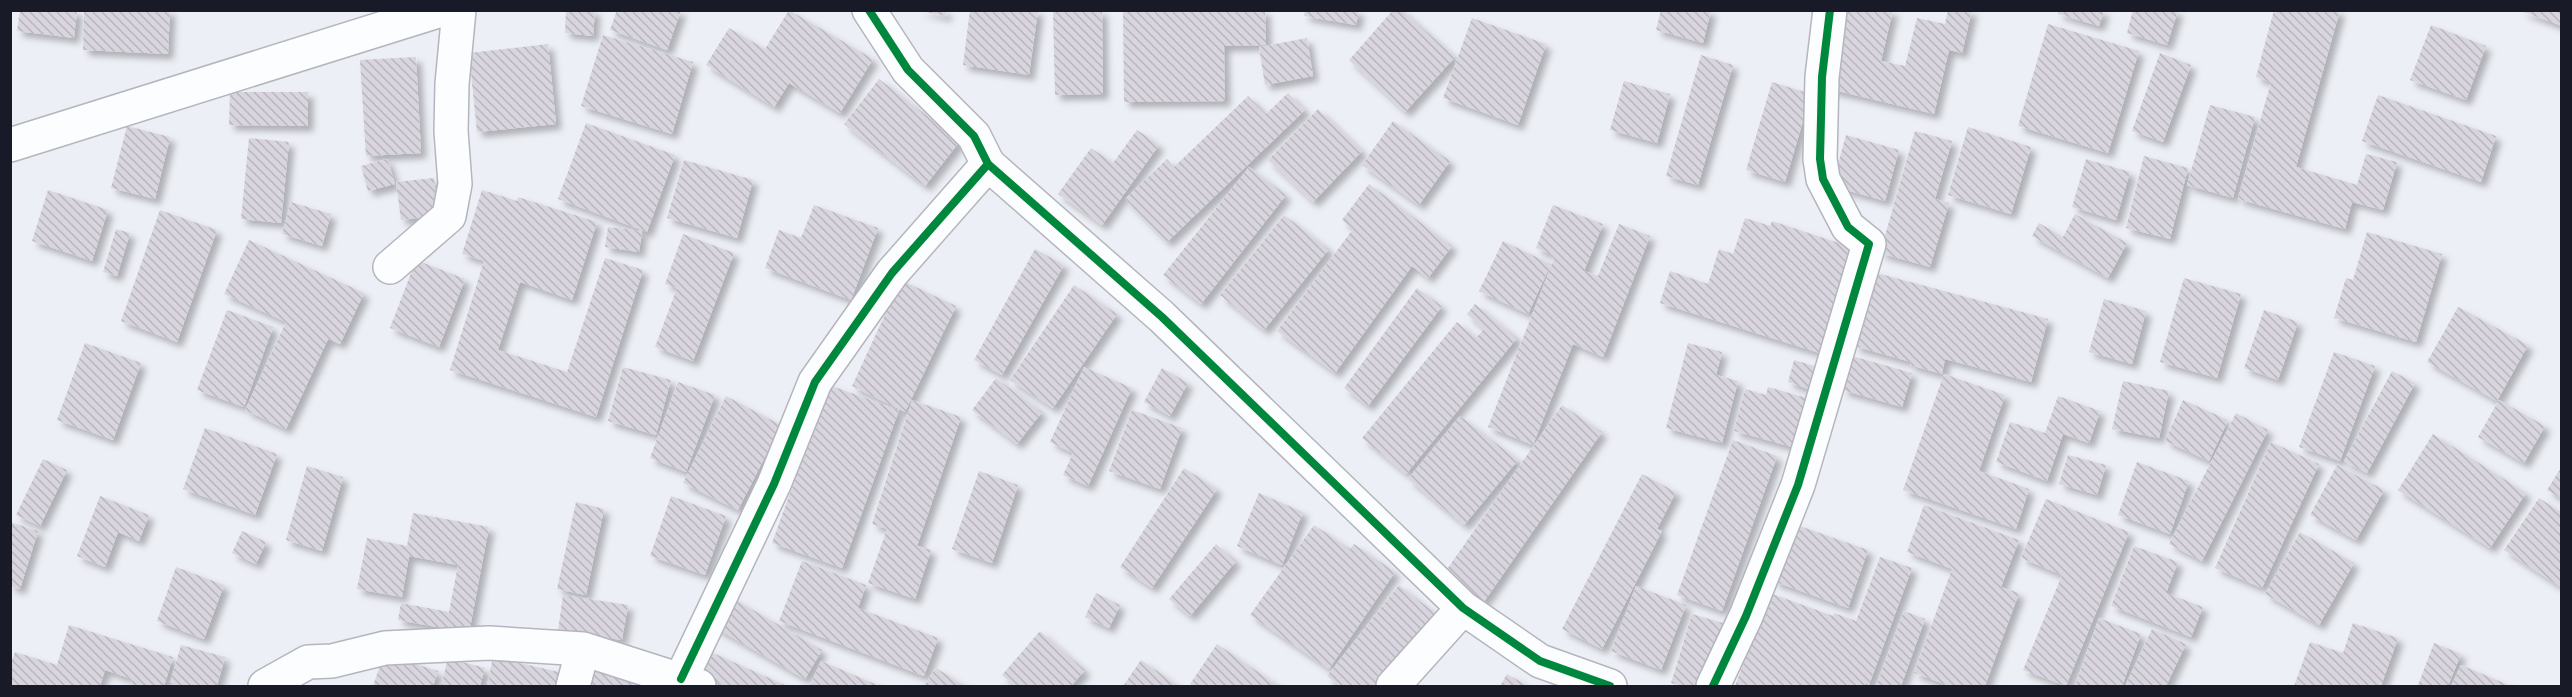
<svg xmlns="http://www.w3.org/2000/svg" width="2572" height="697" font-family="Commissioner,sans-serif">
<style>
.building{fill:url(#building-back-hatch);filter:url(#shadow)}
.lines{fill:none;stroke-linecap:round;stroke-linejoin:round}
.minor-casing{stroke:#b4b5be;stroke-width:36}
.minor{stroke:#fcfdfe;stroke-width:33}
.cycleway-casing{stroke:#fafafa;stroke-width:11}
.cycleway{stroke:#00873e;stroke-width:8}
</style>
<defs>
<pattern id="building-back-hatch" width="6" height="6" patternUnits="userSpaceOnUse" patternTransform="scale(1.5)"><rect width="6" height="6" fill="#d8d5df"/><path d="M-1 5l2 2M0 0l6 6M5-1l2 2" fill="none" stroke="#b9b6bf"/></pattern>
<filter id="shadow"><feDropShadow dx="5.5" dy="5.5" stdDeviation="3" flood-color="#0004"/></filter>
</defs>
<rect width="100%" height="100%" fill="#edeff6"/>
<path class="building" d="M20,10h57l-3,28 -57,-7z
M84,10h86l-2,44 -85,-4z
M566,10h29l-2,26 -28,-3z
M617,10h64l-14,40 -57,-20z
M789,10l84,49 -33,54 -51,-30 -15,24 -68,-42 23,-37 36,21z
M916,10h31l-1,6z
M970,10h68l-9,65 -66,-10z
M1053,10h49l1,84 -48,1z
M1123,10h142l1,35 -42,1 1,55 -101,1z
M1305,10h54l-3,15 -52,-9z
M1393,10h9l53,47 -50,55 -56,-52z
M1661,10h50l-8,33 -47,-13z
M1843,10h50l-12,51 24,5 12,-48 28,6 3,-14h24l-10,43 -13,-3 -15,64 -109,-26z
M2058,10h46l-5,16 -41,-12z
M2133,10h45l-11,35 -40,-12z
M2274,10h66l-44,157 61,18 9,-31 31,8 -14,48 -31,-8 -7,27 -107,-30 33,-117 -15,-5z
M2521,10h41v16l-41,-15z
M1472,18l74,26 -28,81 -75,-27z
M2048,24l91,27 -31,102 -90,-27z
M2431,25l55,21 -20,54 -56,-20z
M603,35l90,27 -21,72 -91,-28z
M1307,38l6,38 -48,9 -6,-38z
M548,44l8,80 -79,8 -8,-79z
M2160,53l31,12 -28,77 -31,-11z
M1701,55l32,10 -35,120 -32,-9z
M416,57l5,96 -55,3 -6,-96z
M879,79l81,62 -35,45 -81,-62z
M1624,81l46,13 -13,49 -47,-13z
M1772,82l39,12 -26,88 -39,-12z
M230,92h78v34l-79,-1z
M1288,93l17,17 -138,132 -42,-43 42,-40 7,8 74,-71 18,18z
M2378,95l118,41 -15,46 -119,-41z
M2210,105l45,12 -22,81 -46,-13z
M1318,109l44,42 -49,51 -45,-42z
M1393,121l57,40 -31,44 -57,-40z
M586,123l89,32 -28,77 -89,-33z
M127,126l43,11 -15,62 -44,-11z
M1968,127l63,20 -20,67 -63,-19z
M1137,130l22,15 -57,80 -44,-31 33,-46 22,15z
M1915,131l37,10 -17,58 14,4 -19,64 -50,-14z
M1846,135l53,15 -14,51 -53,-15z
M249,138l40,4 -8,81 -40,-4z
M2144,156l44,12 -18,71 -44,-11z
M387,159l8,25 -27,7 -7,-25z
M2086,159l44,13 -14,48 -44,-13z
M684,160l69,20 -16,58 -70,-20z
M1249,167l37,28 -85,109 -38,-29z
M434,178l4,38 -37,4 -5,-38z
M1369,184l83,62 -24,32 -16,-12 -77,107 -58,-42 76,-102 -11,-9z
M48,190l60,20 -16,51 -60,-20z
M482,190l35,11 1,-4 79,25 -25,78 -52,-18 -22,68 69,22 38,-114 38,12 -47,147 -146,-47 34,-109 -22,-7z
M291,202l40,12 -9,32 -40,-12z
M814,205l64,23 -27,72 -86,-32 14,-38 22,8z
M1553,205l50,19 -19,47 14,5 21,-52 31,12 -47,121 -30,-13 -40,101 -45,-18 67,-171 -19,-8z
M160,210l57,20 -40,112 -56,-21z
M2075,214l52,29 -19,35 -76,-42 7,-13 24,14z
M1284,215l45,34 -65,81 -44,-35z
M1745,218l25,8 2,-5 88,29 -34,105 -166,-52 10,-32 38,13 11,-35 14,5z
M608,227l34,4 -3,21 -34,-5z
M116,229l14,4 -13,43 -14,-4z
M2367,232l75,22 -26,88 -82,-24 12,-40 7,2z
M683,234l51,19 -41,108 -38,-14 22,-59 -12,-4z
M249,240l115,53 -24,51 -12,-5 -42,90 -41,-19 41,-88 -62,-28z
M1503,241l48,23 -23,50 -49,-23z
M1035,249l29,16 -62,110 -28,-15z
M416,260l49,19 -26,68 -49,-19z
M1873,272l175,47 -17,63 -86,-23 -3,15 -32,-9 1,-3 -57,-16z
M2184,278l57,16 -24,84 -57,-16z
M901,280l55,26 -51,106 -53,-26z
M1074,285l43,29 -64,94 -43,-28z
M1417,288l25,18 -74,100 -24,-18z
M2104,299l42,12 -14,53 -43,-12z
M1475,304l42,34 -111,136 -44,-36 95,-116 19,16 8,-9 -17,-15z
M2458,307l70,38 -31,56 -70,-39z
M227,310l46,17 -29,80 -47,-17z
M2264,310l34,12 -20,58 -34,-12z
M85,343l56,20 -28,77 -56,-20z
M1688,343l34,9 -6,23 22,6 -16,62 -56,-15z
M2334,352l41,14 -35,95 -41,-14z
M1852,356l60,17 -10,34 -60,-17z
M1794,360l30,9 -7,23 -29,-10z
M623,367l48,13 -15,55 -48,-14z
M1084,367l48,21 -44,98 -25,-11 10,-22 -23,-11z
M1162,368l26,15 -18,33 -26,-14z
M2392,371l23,12 -48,90 -23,-12z
M1944,374l61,21 -26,76 50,18 -13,40 -113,-39z
M996,378l46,34 -25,32 -45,-34z
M2123,381l46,10 -10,47 -47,-9z
M678,382l37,13 -29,77 -36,-14z
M829,385l70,25 -57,158 -70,-25z
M1768,387l42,12 -14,49 -62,-17 11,-42 21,6z
M726,396l55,29 -43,85 -55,-27z
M2058,396l42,15 -11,32 -26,-9 -16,47 -51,-19 14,-40 35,11z
M912,400l49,17 -44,129 14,4 -16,49 -47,-16 19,-54 -15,-5z
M2183,400l45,20 -19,41 -44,-20z
M2499,400l46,26 -21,37 -46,-26z
M1562,405l40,27 -119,171 -40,-28z
M1132,410l50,18 -22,61 -51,-18z
M2236,413l32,17 -66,131 -33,-17z
M1460,416l58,44 -54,65 -56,-46z
M205,428l72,26 -22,61 -72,-26z
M2433,434l93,59 -36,55 -92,-58z
M1733,440l44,16 -55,155 -45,-16z
M2271,442l48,22 -57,124 -47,-20z
M2068,455l38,10 -9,30 -38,-11z
M43,459l24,11 -27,56 -24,-11z
M2137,462l52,19 -19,53 -52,-19z
M2337,465l47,25 -28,50 -46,-25z
M307,466l36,11 -21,74 -36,-11z
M2562,466v33l-15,-9z
M1184,468l33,21 -65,99 -32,-21z
M979,471l39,14 -26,78 -40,-14z
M1642,474l34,18 -19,37 5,2 -60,118 -40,-20z
M1259,493l44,19 -21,53 -45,-19z
M100,496l49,19 -10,26 -21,-9 -13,35 -28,-11z
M671,496l55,20 -21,59 -55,-19z
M2539,498l23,15v75l-58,-38z
M2046,499l83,33 -63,154 -43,-16 39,-95 -41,-17z
M576,502l28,7 -18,86 -29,-6z
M1924,505l95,35 -18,47 18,6 -34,93h-35l-36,-13 38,-104 -45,-17z
M413,513l76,14 -20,106 -71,-13 3,-17 48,9 9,-47 -49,-9 -7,41 -45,-8 10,-51 40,8z
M10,522l28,9 -18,58 -10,-3z
M1794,524l74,26 -20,58 -75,-27z
M1314,525l36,24 4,-5 41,28 -66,97 -79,-54z
M242,531l24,11 -10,22 -24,-11z
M2300,532l54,31 -35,62 -54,-31z
M1216,544l20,17 -46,55 -21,-17z
M2134,546l44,16 -12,31 37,14 -12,30 -80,-31z
M1880,557l32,11 -43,117 -3,-2 -1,3h-130l35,-93 63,23 1,-3 22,8z
M802,561l64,24 -8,23 80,30 -14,38 -145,-55z
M176,567l48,18 -20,54 -47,-18z
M1399,585l40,31 -56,70h-43l-13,-10z
M1636,586l50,19 -25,65 -50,-19z
M1096,593l24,12 -11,23 -24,-11z
M563,595l65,10 -6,35 -64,-9z
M731,597l91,53 -17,29 -91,-52z
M1904,611l21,8 -24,67h-25z
M1692,614l34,10 -19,62h-26l-10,-3z
M2099,618l42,16 -19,52h-47z
M2353,623l45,15 -17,48h-87l16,-44 33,11z
M69,625l104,32 -9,29h-27l-6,-1 1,-6 -27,-9 -5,16h-90v-20l5,-14 42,13z
M2152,629l34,15 -20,42h-41z
M1040,631l45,39 -14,16h-56l-13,-11z
M2434,643l27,11 -13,32 -30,-1z
M1217,644l62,42h-86l-3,-2z
M181,645l44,12 -8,29h-37l-10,-2z
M709,651l78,35h-61l-28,-12z
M384,654l54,17 -5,15h-60z
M493,657l66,15 -3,14h-69z
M448,658l37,10 -5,18h-39z
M593,659l54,27h-61z
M1141,660l38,26h-56z
M821,661l59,25h-70z
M2461,665l50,21h-60z
M936,668l29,18h-41z
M1507,674l21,12h-28z"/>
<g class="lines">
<defs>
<path id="minor" d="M869,10l39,60 66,66 14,28 174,153 301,291 77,53 70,25
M10,145l431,-135
M390,267l59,-51 6,-32 -4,-53 1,-47 7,-74
M681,679l93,-195 41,-102 77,-109 96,-109
M265,686l43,-24 24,-1 53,-13 104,-5 94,6 116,37
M573,686l10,-37
M1393,686l70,-78
M1713,686l33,-70 52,-131 71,-241 -21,-17 -25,-48 -3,-20 2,-82 8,-67"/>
</defs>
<use href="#minor" class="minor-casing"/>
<use href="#minor" class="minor"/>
<defs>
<path id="cycleway" d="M869,10l39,60 66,66 14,28 174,153 301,291 77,53 70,25
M681,679l93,-195 41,-102 77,-109 96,-109
M1713,686l33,-70 52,-131 71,-241 -21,-17 -25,-48 -3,-20 2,-82 8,-67"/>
</defs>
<use href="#cycleway" class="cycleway-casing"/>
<use href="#cycleway" class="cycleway"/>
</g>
<rect width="2572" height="697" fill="none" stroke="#191a27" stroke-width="24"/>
</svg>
